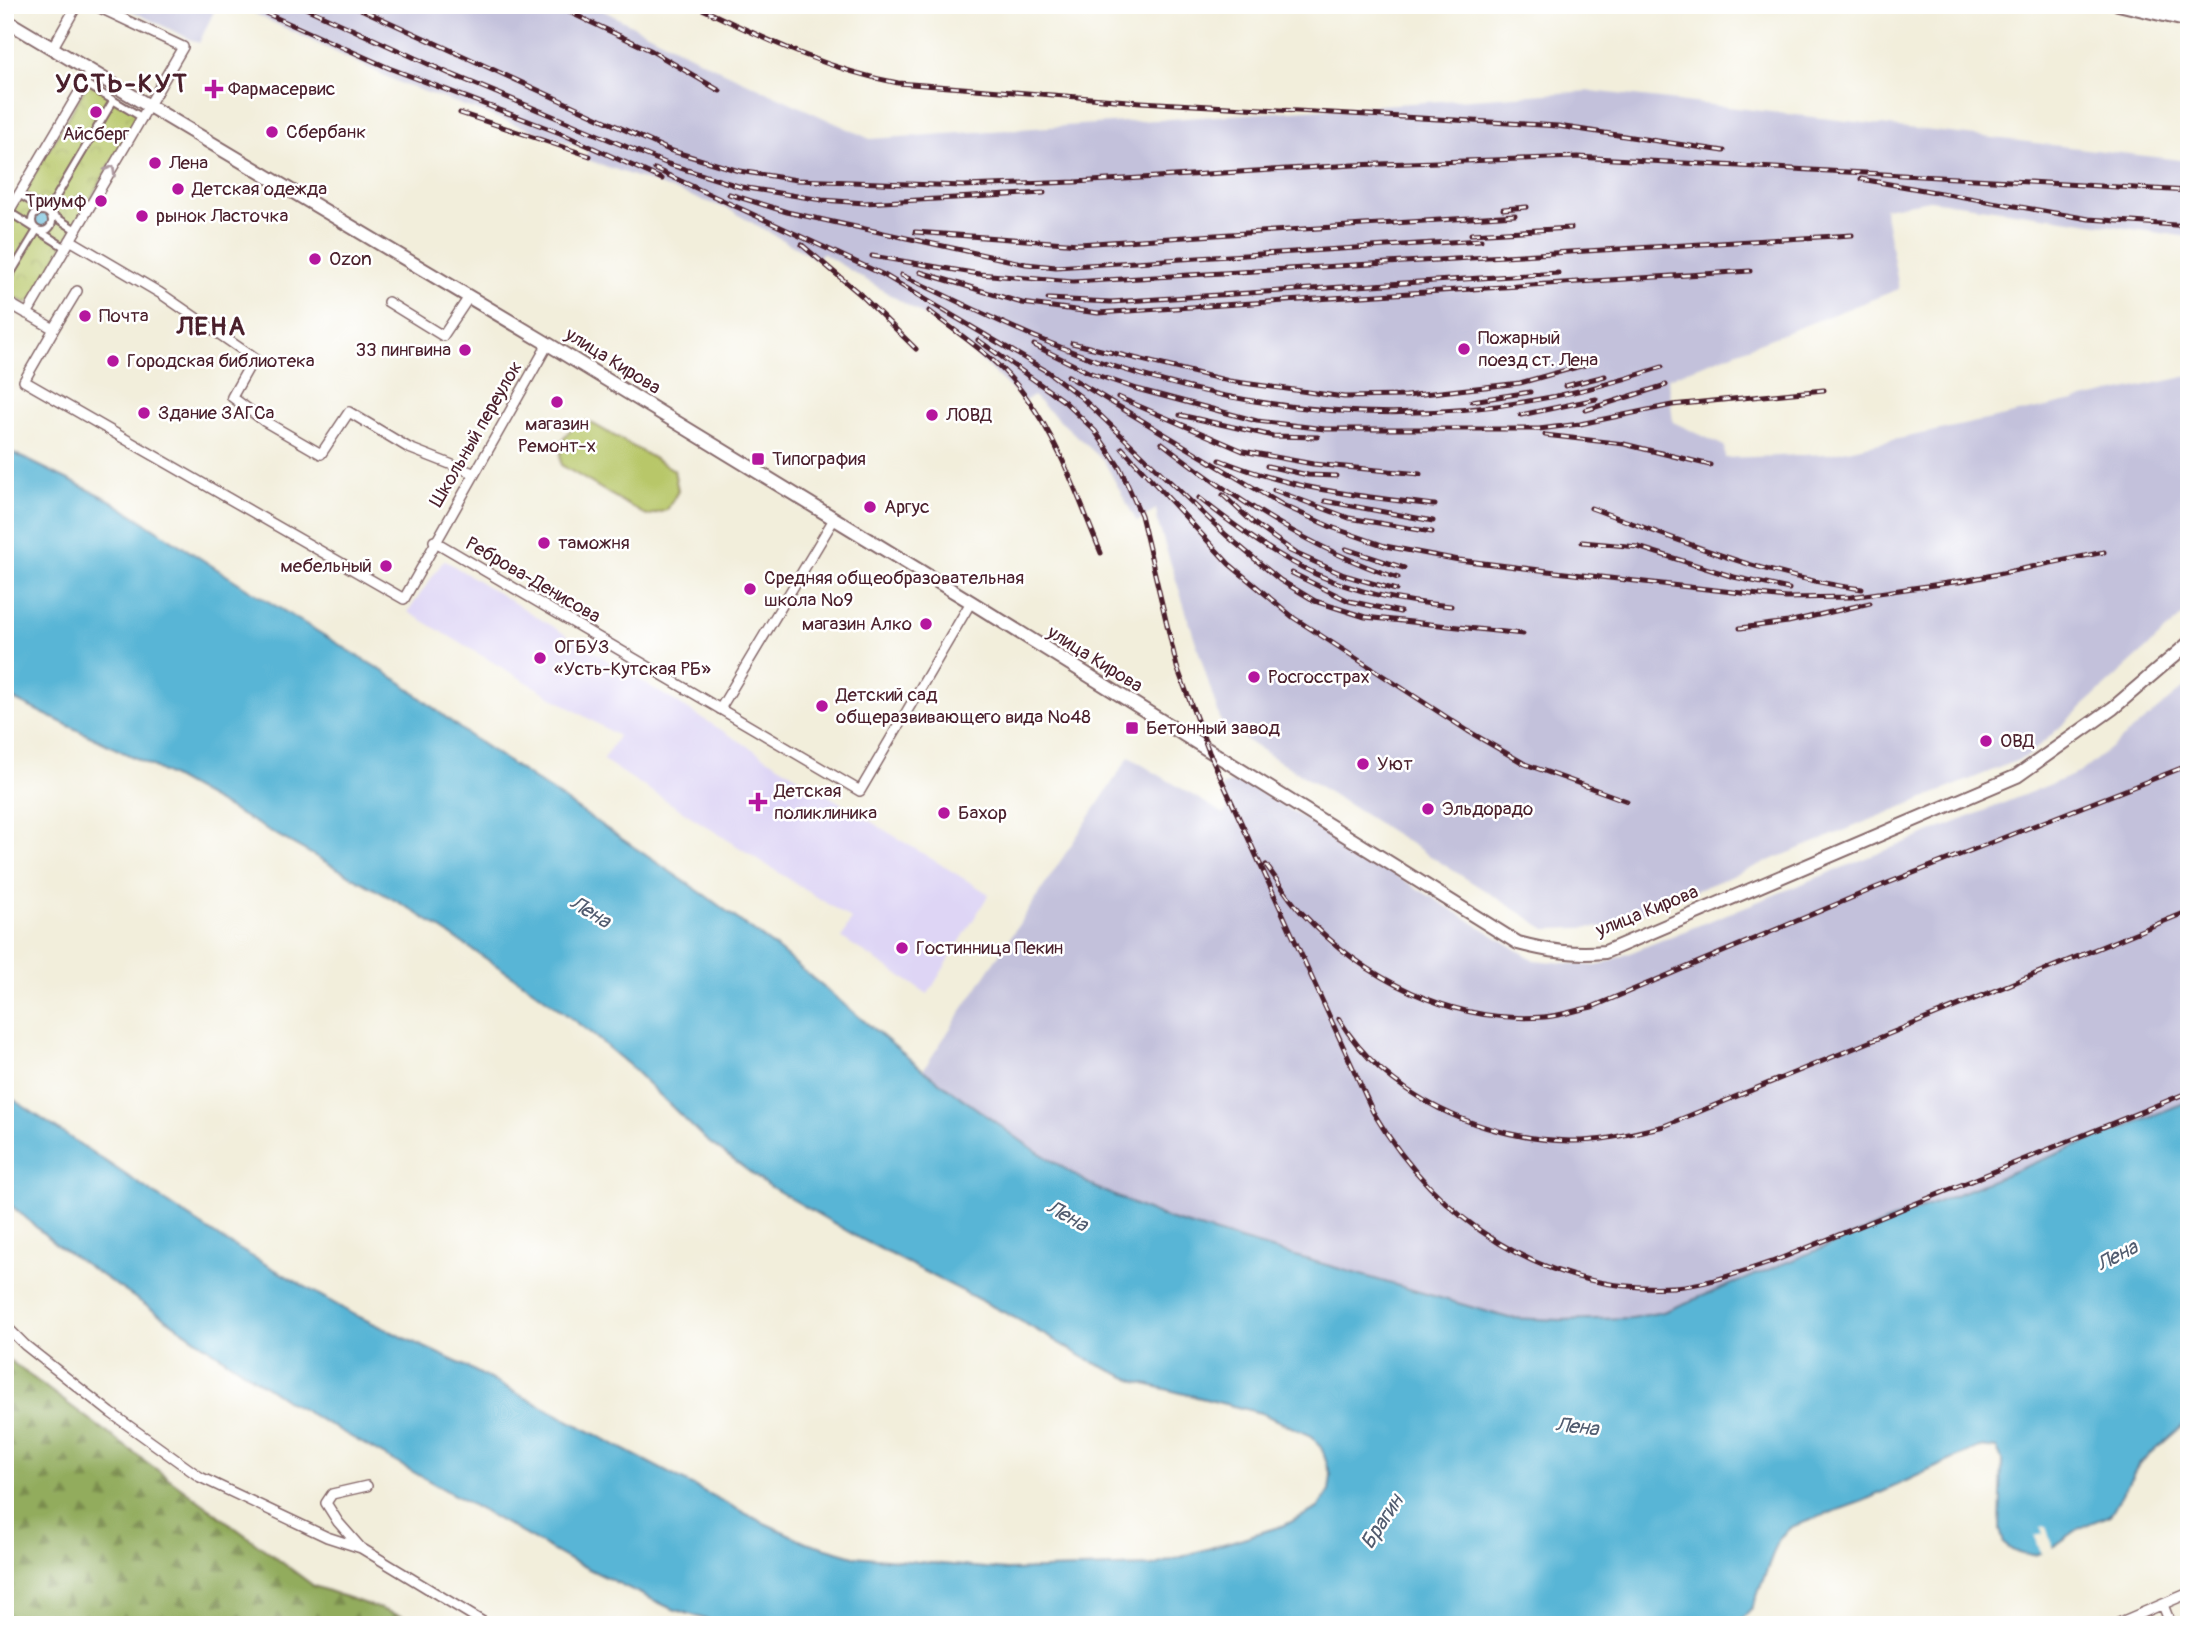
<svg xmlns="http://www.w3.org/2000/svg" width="2194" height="1630" font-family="Pangolin,sans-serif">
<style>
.built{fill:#ded5f5}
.industrial{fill:#c3c1db}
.forest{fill:url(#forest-firs);stroke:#6e6644;stroke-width:2}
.park{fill:url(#park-crowns);stroke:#81734a;stroke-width:2}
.garden{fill:#b8c769;stroke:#81734a;stroke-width:2}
.water{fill:#58b5d6;stroke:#516a80;stroke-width:2}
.pier{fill:#f2eedb}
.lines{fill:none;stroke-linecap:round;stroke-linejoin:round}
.pedestrian-casing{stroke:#856769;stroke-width:10}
.minor-casing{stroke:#856769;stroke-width:12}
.tertiary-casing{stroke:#856769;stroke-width:14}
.secondary-casing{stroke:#856769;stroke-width:16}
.pedestrian{stroke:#fff;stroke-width:6}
.minor{stroke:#fff;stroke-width:9}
.tertiary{stroke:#fff;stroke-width:10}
.secondary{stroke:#fff;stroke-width:12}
.rail-casing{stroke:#4a1f2b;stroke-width:5}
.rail{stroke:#fff;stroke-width:2.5;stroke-dasharray:8;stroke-linecap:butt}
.oneway{stroke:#ae9aa0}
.poi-dot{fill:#b5179e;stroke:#fff;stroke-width:2.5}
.labels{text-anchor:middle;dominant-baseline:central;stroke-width:5;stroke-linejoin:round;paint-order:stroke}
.poi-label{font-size:19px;fill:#4a1f2b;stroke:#fff;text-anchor:start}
.street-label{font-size:19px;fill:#4a1f2b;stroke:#fff}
.water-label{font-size:21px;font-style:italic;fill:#505b6f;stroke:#fff}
.district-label{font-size:26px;font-weight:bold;letter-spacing:2px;fill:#4a1f2b;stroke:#fff}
</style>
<defs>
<pattern id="forest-firs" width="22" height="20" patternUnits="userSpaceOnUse" patternTransform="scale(1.75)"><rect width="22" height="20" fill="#92ac5d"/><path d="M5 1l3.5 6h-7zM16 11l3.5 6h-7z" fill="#798b4d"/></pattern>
<pattern id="park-crowns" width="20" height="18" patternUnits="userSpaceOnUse" patternTransform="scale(1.75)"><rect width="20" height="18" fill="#b8c769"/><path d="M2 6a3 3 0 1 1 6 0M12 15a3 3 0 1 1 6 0" fill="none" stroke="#a0aa5b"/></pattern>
</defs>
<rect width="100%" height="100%" fill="#fff"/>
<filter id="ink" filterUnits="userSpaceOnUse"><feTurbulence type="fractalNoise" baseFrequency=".0143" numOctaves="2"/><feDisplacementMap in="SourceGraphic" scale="14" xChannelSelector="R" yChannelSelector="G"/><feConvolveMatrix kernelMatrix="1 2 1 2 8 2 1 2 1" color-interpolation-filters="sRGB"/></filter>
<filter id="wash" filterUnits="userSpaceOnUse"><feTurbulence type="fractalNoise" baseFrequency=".00686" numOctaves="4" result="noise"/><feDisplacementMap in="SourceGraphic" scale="28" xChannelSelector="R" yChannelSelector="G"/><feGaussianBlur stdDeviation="1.57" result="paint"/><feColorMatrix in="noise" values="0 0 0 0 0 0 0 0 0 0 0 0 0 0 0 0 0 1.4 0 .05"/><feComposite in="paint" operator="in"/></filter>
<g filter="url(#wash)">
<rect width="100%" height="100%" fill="#f2eedb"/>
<path class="built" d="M444,560l545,334 -61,100 -86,-56 9,-19 -248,-159 15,-24 -210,-124z"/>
<path class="industrial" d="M119,5h98l-18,38z
M237,5h355l130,66 148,68 721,-48 598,70v76l-259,-37 -46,8 15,81 -231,89 5,44 51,24 1,12 104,-4 360,-78v234l-161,146 -422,171 -60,2 -324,-204 -64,-202 -2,-14 -19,13 -33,-61 -71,-65 -9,5 -76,-71 -126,-77 -6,6 -88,-50 -143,-50 3,-9 -188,-67z
M2189,684v417l-526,211 -32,6 -71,2 -51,-2 -341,-99 -72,-31 -69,-43 -104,-75 206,-313 95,57 3,-5 -5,-22 17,-8 295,181 63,6 484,-194z"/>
<path class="forest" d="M5,1357l309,229 113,39h-422z"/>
<path class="park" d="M90,80l51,31 -108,188 -7,4 -21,-9v-70z"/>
<path class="garden" d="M588,421l86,49 4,21 -11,19 -20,6 -86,-51c-3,-25 4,-36 27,-44z"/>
<path class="water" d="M35 221a8 8 0 1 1 16 0a8 8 0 1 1-16 0Z
M5,449l105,51 138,89 151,92 68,53 239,162 69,51 148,123 104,75 69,43 72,31 341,99 51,2 71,-2 32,-6 526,-211v319l-50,44 -29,51c-10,5 -20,7 -30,13 -25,16 -47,42 -76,16l-4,-15 2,-69 -5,-11 -18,-2 -116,54 -72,26 -12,11 -27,71 -16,16h-1012l-54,-17 -102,-49 -279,-157 -231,-156 -53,-46v-106l218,146 130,74 112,52 297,156 44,20 48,14 153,14 145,-4 133,-41 33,-17 11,-17 2,-16 -10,-28 -10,-11 -50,-23 -124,-31 -45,-20 -77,-44 -154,-79 -95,-55 -60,-44 -77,-75 -37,-31 -58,-44 -125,-82 -253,-140 -151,-73z"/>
<path class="pier" d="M2046,1526l7,23 -12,5 -6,-18 8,-2 -2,-7z"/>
</g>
<g filter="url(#ink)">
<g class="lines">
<defs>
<path id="pedestrian" d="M84,83l59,35
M19,194l57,36
M32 221a10 10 0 1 1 20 0a10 10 0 1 1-20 0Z
M9,212l57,36
M47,212l66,-111
M5,283l32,-53"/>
<path id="minor" d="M52,49l25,-44
M5,218l86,-146
M70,240l90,53 94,65 -22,39 32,24 57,33 28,-42 60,36 64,25
M5,301l49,28 -30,52 380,218 144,-255
M388,302l55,34 26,-39
M27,314l156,-267 -89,-42
M54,329l23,-38
M434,541l426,250 111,-189
M720,709l114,-190
M5,1325l20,20 86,68 89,64 127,60 34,11 127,77
M360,1547l-22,-25 -12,-19 6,-9 35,-8
M2163,1605l8,20
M2114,1625l75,-32"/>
<path id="tertiary" d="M2118,5l71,17"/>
<path id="secondary" d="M5,20l543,324 423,258 547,341c30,8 56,12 87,9l412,-176 96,-68 76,-65"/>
</defs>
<use href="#pedestrian" class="pedestrian-casing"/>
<use href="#minor" class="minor-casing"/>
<use href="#tertiary" class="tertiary-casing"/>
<use href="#secondary" class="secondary-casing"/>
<use href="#pedestrian" class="pedestrian"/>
<use href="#minor" class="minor"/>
<use href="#tertiary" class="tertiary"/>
<use href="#secondary" class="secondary"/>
<defs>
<path id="rail" d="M299,5l160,73
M352,5l317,145 70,21 58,9 166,6 112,-4 278,-17 224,-8 612,34
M554,5l96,45 70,41
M694,5c67,32 131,64 204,78l243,19 417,24 166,25
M252,7l137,61 171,65 102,46
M451,74l217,90 73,23 81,13 43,3 179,-10
M460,113l130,43
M655,169l229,106 164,97 33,25 145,138 54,45 35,21 50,16 158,17
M1861,179l228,40 100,7
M729,194l58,18 239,52 30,3 425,-27
M1503,209l24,-2
M915,232l164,12 436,-29
M1471,234l100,-6
M802,245l59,50 55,54
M872,256l107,18 94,8 779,-47
M920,272l102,31 76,10 652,-42
M901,275c49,22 98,48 149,68 202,81 405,95 612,24
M1048,299l63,3 447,-29
M929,311c34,26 72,50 97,86 34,46 53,103 75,156
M978,340l87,62 30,29 25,37 21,47 36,152 32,85 164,360c65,109 171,182 301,175 33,-2 66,-15 98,-25l417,-170
M1072,343l157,38 115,16 62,-1 114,-13 68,-19
M1034,345l54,27 49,17 120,32 68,8h214l41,-5 92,-19 152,-15
M1068,376l216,130
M1565,386l40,-10
M1118,397l125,54 70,13 107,10
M1472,401l58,-9
M1586,410l80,-25
M1180,415l93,21 45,1
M1521,415l75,-16
M1545,435l79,9 86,21
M1162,443c71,55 150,107 236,135
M1122,448l107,116 65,54 174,113 57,33 102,37
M1220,460c75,30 136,36 215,45
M1267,466l41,9 28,1
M1274,490l75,28 83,14
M1223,495l29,27 45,32
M1199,498c88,69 140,98 252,108
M1325,501l108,20
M1276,502l55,25 54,19 74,14 97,12 230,26 65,-1 117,-17
M1591,508c89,32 177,70 271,81
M1582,542l56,5 96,30 55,12
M1346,549l58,19
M1288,550l56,25 52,15
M1292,573l57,28 51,11
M1959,582l145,-30
M1740,628l48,-6 82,-19
M1266,865c12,16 22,33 35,47 63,67 150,112 243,105 16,-1 32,-7 48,-10l283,-119 314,-123
M1339,1019c47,78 143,120 231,122 32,1 63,-8 94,-15l525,-215"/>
</defs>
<use href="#rail" class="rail-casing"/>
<use href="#rail" class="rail"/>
</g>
<defs><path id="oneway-chevron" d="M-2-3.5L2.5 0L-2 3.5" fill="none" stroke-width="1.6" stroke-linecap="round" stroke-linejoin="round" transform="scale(1.75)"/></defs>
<use class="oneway" href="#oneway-chevron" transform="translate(111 170) rotate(-59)"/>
</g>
<g class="poi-dot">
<path d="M210.5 78.5h7v7h7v7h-7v7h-7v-7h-7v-7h7z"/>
<circle cx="96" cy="112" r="7"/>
<circle cx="272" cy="132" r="7"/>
<circle cx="155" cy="163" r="7"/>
<circle cx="178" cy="189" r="7"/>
<circle cx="101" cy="201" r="7"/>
<circle cx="142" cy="216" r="7"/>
<circle cx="315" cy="259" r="7"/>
<circle cx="85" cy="316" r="7"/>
<circle cx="1464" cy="349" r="7"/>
<circle cx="465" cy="350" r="7"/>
<circle cx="113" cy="361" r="7"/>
<circle cx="557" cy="402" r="7"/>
<circle cx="144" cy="413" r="7"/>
<circle cx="932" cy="415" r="7"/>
<rect x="751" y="452" width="14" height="14" rx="3.5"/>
<circle cx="870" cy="507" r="7"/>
<circle cx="544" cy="543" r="7"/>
<circle cx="386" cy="566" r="7"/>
<circle cx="750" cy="589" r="7"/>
<circle cx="926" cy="624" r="7"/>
<circle cx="540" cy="658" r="7"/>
<circle cx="1254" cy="677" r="7"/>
<circle cx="822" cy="706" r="7"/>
<rect x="1125" y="721" width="14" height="14" rx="3.5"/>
<circle cx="1986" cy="741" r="7"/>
<circle cx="1363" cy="764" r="7"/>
<path d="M754.5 791.5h7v7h7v7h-7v7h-7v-7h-7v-7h7z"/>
<circle cx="1428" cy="809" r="7"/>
<circle cx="944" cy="813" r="7"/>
<circle cx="902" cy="948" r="7"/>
</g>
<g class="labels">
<g class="poi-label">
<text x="228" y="89">Фармасервис</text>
<text x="286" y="132">Сбербанк</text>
<text x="96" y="134" text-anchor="middle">Айсберг</text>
<text x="169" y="163">Лена</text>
<text x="192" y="189">Детская одежда</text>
<text x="87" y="201" text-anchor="end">Триумф</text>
<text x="156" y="216">рынок Ласточка</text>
<text x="329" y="259">Ozon</text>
<text x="99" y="316">Почта</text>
<text x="1478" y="338">Пожарный<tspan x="1478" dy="22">поезд ст. Лена</tspan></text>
<text x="451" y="350" text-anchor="end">33 пингвина</text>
<text x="127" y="361">Городская библиотека</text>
<text x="158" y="413">Здание ЗАГСа</text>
<text x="946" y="415">ЛОВД</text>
<text x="557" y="424" text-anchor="middle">магазин<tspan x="557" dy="22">Ремонт-х</tspan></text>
<text x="772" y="459">Типография</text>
<text x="884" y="507">Аргус</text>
<text x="558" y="543">таможня</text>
<text x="372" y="566" text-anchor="end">мебельный</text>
<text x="764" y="578">Средняя общеобразовательная<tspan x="764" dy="22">школа №9</tspan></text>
<text x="912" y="624" text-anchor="end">магазин Алко</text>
<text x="554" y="647">ОГБУЗ<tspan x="554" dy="22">«Усть-Кутская РБ»</tspan></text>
<text x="1268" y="677">Росгосстрах</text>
<text x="836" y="695">Детский сад<tspan x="836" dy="22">общеразвивающего вида №48</tspan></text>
<text x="1146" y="728">Бетонный завод</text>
<text x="2000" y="741">ОВД</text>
<text x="1377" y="764">Уют</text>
<text x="774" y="791">Детская<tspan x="774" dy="22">поликлиника</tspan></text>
<text x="1442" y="809">Эльдорадо</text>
<text x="958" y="813">Бахор</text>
<text x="916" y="948">Гостинница Пекин</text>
</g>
<g class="street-label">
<text transform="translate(613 361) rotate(32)">улица Кирова</text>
<text transform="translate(476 434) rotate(-60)">Школьный переулок</text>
<text transform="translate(533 580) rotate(30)">Реброва-Денисова</text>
<text transform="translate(1095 659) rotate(32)">улица Кирова</text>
<text transform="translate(1647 911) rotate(-22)">улица Кирова</text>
</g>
<g class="water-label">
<text transform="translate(590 912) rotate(31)">Лена</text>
<text transform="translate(1067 1216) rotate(29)">Лена</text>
<text transform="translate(2117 1256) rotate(-28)">Лена</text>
<text transform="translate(1577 1427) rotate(6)">Лена</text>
<text transform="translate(1382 1522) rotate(-57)">Брагин</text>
</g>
<g class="district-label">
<text x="122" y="84">УСТЬ-КУТ</text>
<text x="212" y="327">ЛЕНА</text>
</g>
</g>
<rect width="2194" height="1630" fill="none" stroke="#fff" stroke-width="28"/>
</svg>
